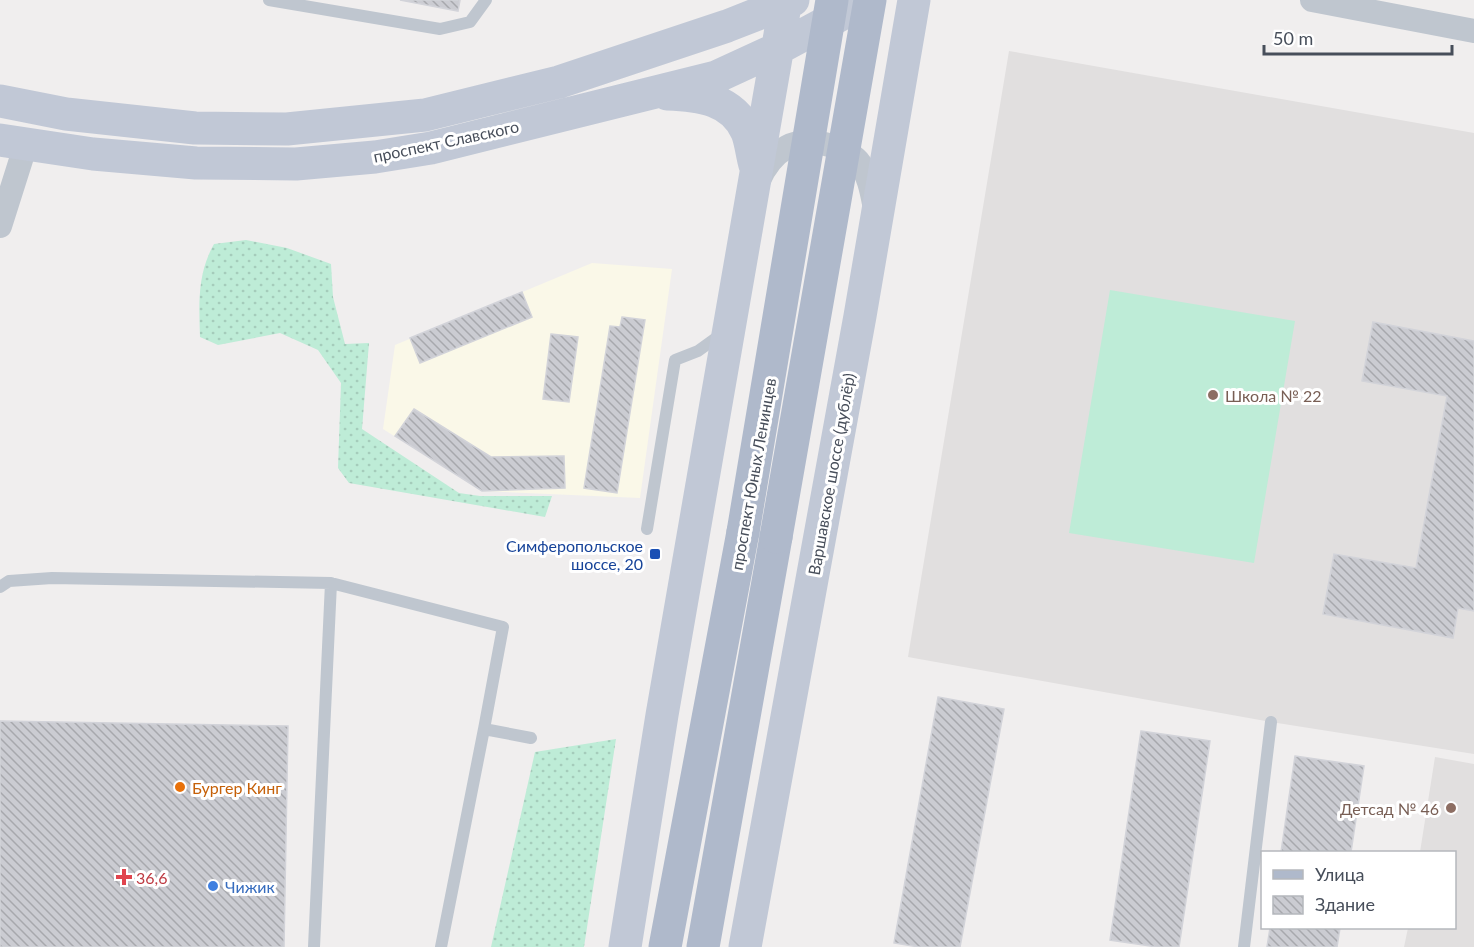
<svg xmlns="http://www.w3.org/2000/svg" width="1474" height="947" font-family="Lato,sans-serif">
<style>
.commercial{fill:#faf8e8}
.education{fill:#e1dfdf}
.grass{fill:url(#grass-dots)}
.pitch{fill:#beecd7}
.building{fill:url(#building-back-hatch);stroke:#d2d3d9;stroke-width:1.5}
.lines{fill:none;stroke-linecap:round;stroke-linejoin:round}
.lane{stroke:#bfc6cf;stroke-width:12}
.street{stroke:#bfc6cf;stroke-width:24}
.secondary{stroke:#c1c8d6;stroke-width:33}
.primary{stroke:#afb9cb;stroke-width:33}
.primary-bridge{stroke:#afb9cb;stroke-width:33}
.education-dot{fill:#8d6e63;stroke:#fff;stroke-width:2}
.transit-dot{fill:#1a4fb4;stroke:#fff;stroke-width:2}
.food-dot{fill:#e8710a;stroke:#fff;stroke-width:2}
.health-dot{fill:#e0444e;stroke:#fff;stroke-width:2}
.shop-dot{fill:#3f7fe0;stroke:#fff;stroke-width:2}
.labels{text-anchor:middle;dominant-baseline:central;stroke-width:6;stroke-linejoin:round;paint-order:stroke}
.street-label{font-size:16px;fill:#474e5a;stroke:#fff}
.education-label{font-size:16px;fill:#785e54;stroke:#fff;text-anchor:start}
.transit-label{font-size:16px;fill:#164399;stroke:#fff;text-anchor:end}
.food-label{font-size:16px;fill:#c56008;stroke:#fff;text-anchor:start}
.health-label{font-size:16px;fill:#be3a42;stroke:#fff;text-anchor:start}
.shop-label{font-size:16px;fill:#366cbe;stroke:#fff;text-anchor:start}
</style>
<defs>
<pattern id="grass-dots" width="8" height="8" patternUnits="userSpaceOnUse" patternTransform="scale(1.5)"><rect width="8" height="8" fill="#beecd7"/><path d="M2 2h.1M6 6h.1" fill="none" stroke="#a5ccbb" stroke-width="1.8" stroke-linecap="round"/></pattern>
<pattern id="building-back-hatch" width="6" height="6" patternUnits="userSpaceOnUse" patternTransform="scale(1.5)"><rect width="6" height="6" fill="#cbccd2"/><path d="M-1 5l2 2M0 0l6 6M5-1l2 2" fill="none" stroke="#a7a8ad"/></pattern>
</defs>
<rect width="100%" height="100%" fill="#f0eeee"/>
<path class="commercial" d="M592,263l80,6 -32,229 -158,-7 -99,-62 12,-84z"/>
<path class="education" d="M1009,51l465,82v621l-203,-32 -363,-65z
M1435,757l39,7v183h-70l4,-19h46v-76h-34z"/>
<path class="grass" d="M246,240l41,8 44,16 2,33 12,47 24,-1 -7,86 97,64 21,3h72l-7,21 -196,-34 -11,-15 3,-85 -23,-33 -38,-17 -62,12 -18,-8c-1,-33 -3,-63 14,-93z
M616,739l-32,208h-93l44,-195z"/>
<path class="pitch" d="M1110,290l185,31 -41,242 -185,-30z"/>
<path class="building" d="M400,0h60l-2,11z
M522,292l10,25 -112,46 -10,-25z
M622,317l23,3 -28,173 -33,-5 26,-162 10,1z
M1373,322l101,19v270l-16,-3 -5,30 -130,-24 11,-60 82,14 31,-172 -85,-15z
M551,334l27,3 -9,65 -26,-3z
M414,409l77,48 73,-1 1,32 -83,3 -87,-55z
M938,697l66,12 -44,238h-41l-25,-4z
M0,721l288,5 -4,221h-284z
M1141,731l69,10 -31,206h-22l-47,-7z
M1295,756l69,10 -13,86h-70z
M1270,928h70l-3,19h-70z"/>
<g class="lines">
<path class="lane" d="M269,0l171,29 30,-7 16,-22
M647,529l28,-169 23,-9 25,-18
M0,587l9,-6 43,-3 279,5 172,44 -19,102
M314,947l17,-364
M441,947l43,-218 47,9
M1244,947l27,-225"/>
<path class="street" d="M1312,0l162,31
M758,182c6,-14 15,-27 29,-35 19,-11 57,-2 71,14 11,13 14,32 17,48
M0,226l26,-82"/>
<path class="secondary" d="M667,94c32,1 66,5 80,38 4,10 5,23 8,33
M0,101l66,13 129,14 92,1 138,-14 134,-33 168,-56 66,-26
M0,140l93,14 103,9 100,1 79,-7 56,-9 285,-71 61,-28 91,-49
M625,947l37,-232 124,-715
M745,947l115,-631 54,-316"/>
<path class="primary" d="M665,947l78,-415
M703,947l73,-410"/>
<path class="primary-bridge" d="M743,532l89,-532
M776,537l94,-537"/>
</g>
<g class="education-dot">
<circle cx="1213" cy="395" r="6"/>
<circle cx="1451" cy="808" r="6"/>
</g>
<rect class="transit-dot" x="649" y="548" width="12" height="12" rx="3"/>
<circle class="food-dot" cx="180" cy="787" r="6"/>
<path class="health-dot" d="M121 868h6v6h6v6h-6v6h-6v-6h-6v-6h6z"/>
<circle class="shop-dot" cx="213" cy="886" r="6"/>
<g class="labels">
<g class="street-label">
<text transform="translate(446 141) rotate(-12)">проспект Славского</text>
<text transform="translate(753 474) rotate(-80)">проспект Юных Ленинцев</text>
<text transform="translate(831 474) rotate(-80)">Варшавское шоссе (дублёр)</text>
</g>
<g class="education-label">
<text x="1225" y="395">Школа № 22</text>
<text x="1439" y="808" text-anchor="end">Детсад № 46</text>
</g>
<g class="transit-label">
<text x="643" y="545">Симферопольское<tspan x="643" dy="18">шоссе, 20</tspan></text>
</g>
<g class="food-label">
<text x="192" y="787">Бургер Кинг</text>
</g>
<g class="health-label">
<text x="136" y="877">36,6</text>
</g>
<g class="shop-label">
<text x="225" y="886">Чижик</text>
</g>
</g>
<rect x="1261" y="851" width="195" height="78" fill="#ffffff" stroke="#b5b8bd" stroke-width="1.5"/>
<rect x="1273" y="870" width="30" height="9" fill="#afb9cb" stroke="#b5b8bd" stroke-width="1.5"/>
<text x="1315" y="881" font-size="18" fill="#474e5a">Улица</text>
<rect x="1273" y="896" width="30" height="18" fill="url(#building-back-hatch)" stroke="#b5b8bd" stroke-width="1.5"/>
<text x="1315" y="911" font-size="18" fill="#474e5a">Здание</text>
<path d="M1264 45v9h188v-9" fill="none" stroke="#474e5a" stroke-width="3"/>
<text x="1273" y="45" font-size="18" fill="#474e5a" stroke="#ffffff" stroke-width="4.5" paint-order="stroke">50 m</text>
</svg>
